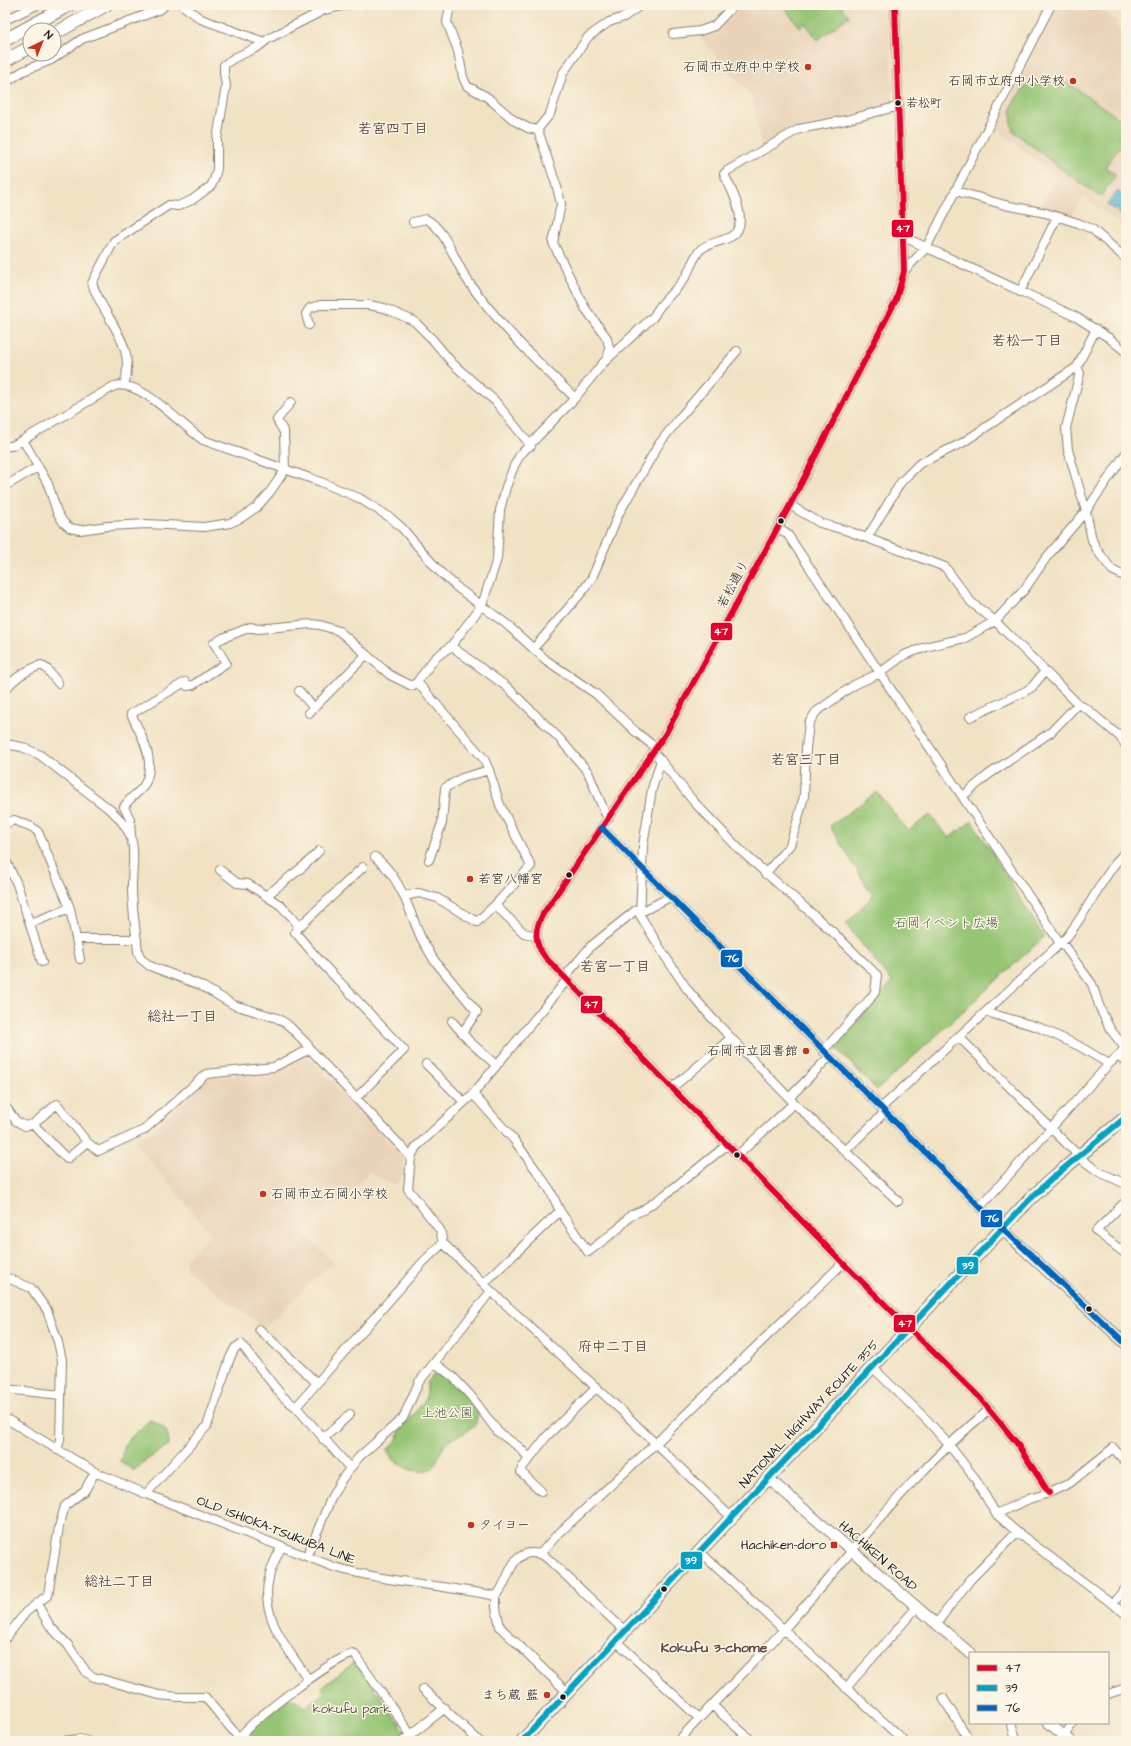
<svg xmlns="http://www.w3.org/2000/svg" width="1131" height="1746" font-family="'Architects Daughter','Klee One',sans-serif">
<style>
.built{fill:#e9d3b8}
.park{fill:#96c574;stroke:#597048}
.water{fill:url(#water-rules);stroke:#386976}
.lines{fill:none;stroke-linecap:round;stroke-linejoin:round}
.minor-casing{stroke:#867f70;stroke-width:10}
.major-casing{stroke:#867f70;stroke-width:12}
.highway-casing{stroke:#867f70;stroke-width:14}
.minor{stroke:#fff;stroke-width:8}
.major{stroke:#fff;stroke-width:10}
.highway{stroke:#fff;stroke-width:12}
.bus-1-casing{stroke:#fcf5e5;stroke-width:9}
.bus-2-casing{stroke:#fcf5e5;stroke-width:9}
.bus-3-casing{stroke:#fcf5e5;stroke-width:9}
.bus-1{stroke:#e4002b;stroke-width:6}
.bus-2{stroke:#01a2c5;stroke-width:6}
.bus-3{stroke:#0065bd;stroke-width:6}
.poi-dot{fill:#c8321e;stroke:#fcf5e5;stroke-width:1.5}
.bus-dot{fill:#1c1c1c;stroke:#fcf5e5;stroke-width:1.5}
.labels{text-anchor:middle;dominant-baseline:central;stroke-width:3;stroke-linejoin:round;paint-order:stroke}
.bus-label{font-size:12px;fill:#1c1c1c;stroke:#fcf5e5;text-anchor:start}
.poi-label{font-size:13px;fill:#1c1c1c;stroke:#fcf5e5;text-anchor:end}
.street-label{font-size:13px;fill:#1c1c1c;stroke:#fcf5e5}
.park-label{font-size:13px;fill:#47573b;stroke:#fcf5e5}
.neighbourhood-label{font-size:14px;font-weight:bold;fill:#5b4a45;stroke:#fcf5e5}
.line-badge{stroke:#fcf5e5;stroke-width:1.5}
.badge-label{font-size:11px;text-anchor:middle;font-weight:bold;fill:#fff}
</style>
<defs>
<pattern id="water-rules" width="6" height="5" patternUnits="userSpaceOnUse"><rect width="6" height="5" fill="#53b6d1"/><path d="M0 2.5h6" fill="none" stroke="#4493a9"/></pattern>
</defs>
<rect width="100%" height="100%" fill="#fcf5e5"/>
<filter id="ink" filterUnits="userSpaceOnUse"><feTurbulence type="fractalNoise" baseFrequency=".025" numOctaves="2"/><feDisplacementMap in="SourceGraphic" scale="8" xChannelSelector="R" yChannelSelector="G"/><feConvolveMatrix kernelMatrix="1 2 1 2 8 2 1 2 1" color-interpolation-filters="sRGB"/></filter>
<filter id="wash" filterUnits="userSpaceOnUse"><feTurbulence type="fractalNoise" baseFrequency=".012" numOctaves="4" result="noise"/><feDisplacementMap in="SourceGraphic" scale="16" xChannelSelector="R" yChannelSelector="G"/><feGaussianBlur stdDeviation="0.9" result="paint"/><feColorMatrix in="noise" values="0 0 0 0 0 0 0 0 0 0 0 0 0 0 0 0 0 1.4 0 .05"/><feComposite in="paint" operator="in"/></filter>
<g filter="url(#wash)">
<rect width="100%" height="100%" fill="#f1e2c4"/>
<path class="built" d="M740,5h148l5,100 -102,25 -30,16 -9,-49 -52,-59v-4l17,-5z
M1058,5h35l24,16 -2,4 11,9v194l-43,-31 -13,21 -30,-8 16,-34 -60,-49z
M308,1055l96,104 -2,18 -7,9 -25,-14 -35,35 -5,-4 -28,29 31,30 -69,66 -78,-58v-12l25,-24 -76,-91v-3l13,-8 60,-53 68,-8z"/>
<path class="park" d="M782,5h58l9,11 -31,24 -13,-17 -5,4z
M1066,82l60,41v5l-8,9 6,4 -19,26 11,8 -16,22 -40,-29 -47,-37c-4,-23 -1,-29 14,-46z
M877,792l31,39 22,-16 19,23 23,-17 72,116 -167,153 -42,-43 57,-65 -46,-58 27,-28 -43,-70z
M438,1369l24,21 16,21 -2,13 -12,9 -19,10 -12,25 -12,4 -13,-3 -16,-10 -4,-10 9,-9 3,-9 26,-32 1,-16z
M150,1420c15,6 18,10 19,25l-27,18 -7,8 -15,-9 6,-20z
M356,1661l51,74 -9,6h-157l14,-16 34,-27 12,5 4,4 20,-14 -3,-6z"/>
<path class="water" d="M1117,191l9,6v21l-19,-13z"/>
</g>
<g filter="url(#ink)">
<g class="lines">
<defs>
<path id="minor" d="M182,5l19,14 63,23
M450,5l-3,17 11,29 5,26 4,9 20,11 28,24 13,7 9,2 2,3 18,54 4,17 -8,39 32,65 22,30 2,9 -1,12
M895,5l9,266 -8,29 -106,205 -124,228 -123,181c-9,16 -9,29 2,43l127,131 171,175 136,134 37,45 33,51
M5,20l32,-15
M673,34l27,-3 14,-5 20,-21
M5,83l18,-12 28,-11 31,-21 79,-30 4,-4
M537,130l13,-16 13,-41 25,-36 21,-15 15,-5 17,-12
M956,191l49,14 41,8 32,10 14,6 31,27 3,-1
M413,222l13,-3c19,9 30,45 42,62 31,44 69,80 107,117
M904,237l172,80 33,21 17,14
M904,271l22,-23 125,-243
M1020,292l37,-75
M309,325l-3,-11 4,-6 10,-3h49l15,3 30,13 19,19 20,24 42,37 36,45
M1096,329l-19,38 3,6 -14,55 2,22 18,61 6,29 5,10 15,20 14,7
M124,385c14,-41 -21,-67 -32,-102l22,-42 55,-36 9,1 14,-6 19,-14 3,-6 3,-11v-30l9,-53 -2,-13v-8l10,-7 24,-11 10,-8 56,-29 22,-5
M23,440l25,44 9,28 6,10 7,6 10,2 28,-4 39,-2 57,3 26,-4 11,-5 16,-11 13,-15 15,-22 -1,-38 -7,-12 14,-18
M5,446h7l11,-6 91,-54c28,-7 66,39 89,54l118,42 38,16 32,20 11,10 37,43 20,18 46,34 41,37 50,34 40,38 20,16
M5,486l33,-19
M790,505l30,18 28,8 97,36 26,35 24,19 83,83 9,5 32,27
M778,527l10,8 272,408 5,4 27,37 8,24 10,21 15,19 -7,8 8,6
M867,538l34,-56 18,-18 43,-21 115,-76
M451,646l56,41 52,51 29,34 17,41 4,5
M534,648l48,-56 10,-14 27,-65 40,-69 22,-28 56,-65
M5,690c9,-12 22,-20 36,-25l6,4 11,14
M299,691l15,17
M309,713l57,-58
M970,717l54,-25 8,-5 13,-16
M1126,729l-7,7 7,9
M5,744l17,3 18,8 73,57c28,28 19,41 19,76 0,20 4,44 6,64l3,7 9,7 50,19 34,20 43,13 10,6 20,20 3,5 101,108
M658,757l36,45 47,49 94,83 42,41 -2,17 -5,7 -47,52
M661,760l-9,29 -9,57 -3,69 23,38 24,36 24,28 83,86 104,98
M963,796l25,-21 63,-43 27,-28
M5,824l9,-4 18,7 6,5 32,76 10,51
M602,828l400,401
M131,836l-1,-17 -6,-12c4,-8 13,-13 19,-20 15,-24 -1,-51 -12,-73l54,-32 2,4 6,-1 33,-22 -12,-20 9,-5 28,-11 6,2 54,-5 9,1 19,6 51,44 22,11 5,-4 18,-24 16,-12 31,-41 15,-46 3,-49 6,-23 8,-21 6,-11 55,-57 28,-35 51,-47c7,-16 23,-25 32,-40 5,-9 8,-20 15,-27 9,-7 21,-7 31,-13 19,-13 -1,-47 -8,-62l3,-3 72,-42 47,-9 53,-14
M375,857c14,11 21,23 29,39l15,-3 18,5 40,24 18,-17 36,-39 -31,-61 -11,-35 -5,-11 -67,-77
M5,859l12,25 25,78
M429,860l13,-37 3,-35 17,-10 27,-8
M220,870l17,13 11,1 32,21 13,13 5,10 -3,4 23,27 86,91 -48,48
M765,874l25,-29 8,-26 6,-23 2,-48 3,-25 7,-11 38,-27 26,-12 24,-18 25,-9 36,-8 30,-17 29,-31 22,-32 40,-47 40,-58
M266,896l39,-31 14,-14
M404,896l17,42 13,22 43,52 -15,21
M670,897l-25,13h-9l-45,36 -23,27 -1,6 -5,7 -89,108 -57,53 -5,10 -3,32 26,33 6,8 3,13 48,48 132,121 109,106
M495,905l29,28 12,3
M31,923l39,-15
M298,928l65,-61
M76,939h61
M986,1012l52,15 41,19 30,18
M452,1021l17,20 27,24
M959,1037l125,124 15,11 27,12
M426,1064l38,38
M672,1088l59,-50
M473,1094l41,46 25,34 11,16 10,21 28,41 30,-23 13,-14 12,-5 23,-16 61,-49
M789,1098l40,-41
M5,1106l11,15 9,5 8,-2 24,-20 30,38 11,9 46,-21 62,-56 68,-7 36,-18
M881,1108l185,-170c22,-27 36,-62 60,-87
M33,1124l34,35 20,-17
M845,1151l40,-39
M738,1155l56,-52
M1126,1201l-30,30 30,23
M980,1207l129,-143 9,-8
M5,1277l26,11 16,22 11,32 4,18 -2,80 -3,10
M484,1283l76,-72
M259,1329l58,54
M435,1363l18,14 17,18 28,37 21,15 11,12
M872,1367l55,53 22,25 25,32 22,37 21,18 109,82
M5,1389l56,6
M296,1407l127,-145 20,-19
M5,1418l90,54 51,22 188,73c53,15 108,18 162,29 13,-13 13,-44 37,-43 5,0 10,2 14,5l78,73
M323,1439l27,-25
M541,1491l-20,-19 1,-4 25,-32 50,-49
M146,1494l61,-68 23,-68 5,-10 6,-4 42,53 13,10 54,61
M996,1514l33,-15 20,-6 21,-10 43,-35 13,14
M282,1546c-5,10 -11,21 -13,32 -10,38 19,71 39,101
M700,1552l204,189
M540,1554l16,-18 99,-92 188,-181
M307,1556l25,-60 10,-17 17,-22 44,-39 16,-36 72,-91
M496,1596v12l4,19 68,66
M37,1604l13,22 18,19 19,28 7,4 65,18 20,2h26l34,41
M1112,1604l14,-16
M936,1624l34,-44 47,-48
M5,1639l21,-27 22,-17 11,-68 6,-21 20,-16 10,-18
M616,1641l83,77
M846,1688l71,-81
M423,1689l56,52
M1108,1694l18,-6
M943,1698l27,43
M712,1705l40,36
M1011,1723l6,18
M64,1741l15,-2 8,2
M237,1741c11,-19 94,-81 115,-87l3,1 56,80
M403,1741l42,-33
M678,1741c35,-38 72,-74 107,-113 67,-74 127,-156 205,-219
M1059,1741l5,-5 9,-13"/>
<path id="major" d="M1002,1229l124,115
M768,1478l202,175
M1049,1723l21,18"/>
<path id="highway" d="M54,34l52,-29
M5,40l64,-35
M5,61l25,-14
M522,1741l507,-541 27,-25 70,-58"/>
</defs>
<use href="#minor" class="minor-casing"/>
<use href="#major" class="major-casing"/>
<use href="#highway" class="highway-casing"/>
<use href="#minor" class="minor"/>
<use href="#major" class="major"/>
<use href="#highway" class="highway"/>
<defs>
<path id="bus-1" d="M895,5l9,266 -8,29 -106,205 -124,228 -123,181c-9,16 -9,29 2,43l127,131 171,175 136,134 37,45 33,51"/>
<path id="bus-2" d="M522,1741l507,-541 27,-25 70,-58"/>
<path id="bus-3" d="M602,828l378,379 146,137"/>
</defs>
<use href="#bus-1" class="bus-1-casing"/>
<use href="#bus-2" class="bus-2-casing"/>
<use href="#bus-3" class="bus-3-casing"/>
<use href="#bus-1" class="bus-1"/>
<use href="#bus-2" class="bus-2"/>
<use href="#bus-3" class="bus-3"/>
</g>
</g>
<g class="poi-dot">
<circle cx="808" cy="67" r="4"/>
<circle cx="1073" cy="81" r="4"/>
<circle cx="470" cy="879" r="4"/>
<circle cx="806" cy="1051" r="4"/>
<circle cx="263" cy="1194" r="4"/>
<circle cx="471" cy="1525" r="4"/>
<rect x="830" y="1541" width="8" height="8" rx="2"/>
<circle cx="547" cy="1695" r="4"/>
</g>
<g class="bus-dot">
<circle cx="898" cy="103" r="3.5"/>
<circle cx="781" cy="521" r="3.5"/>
<circle cx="569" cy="875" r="3.5"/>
<circle cx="737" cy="1155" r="3.5"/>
<circle cx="1089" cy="1309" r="3.5"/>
<circle cx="664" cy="1589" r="3.5"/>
<circle cx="563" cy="1697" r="3.5"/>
</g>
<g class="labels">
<g class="bus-label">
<text x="906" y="103">若松町</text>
</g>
<g class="poi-label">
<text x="800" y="67">石岡市立府中中学校</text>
<text x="1065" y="81">石岡市立府中小学校</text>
<text x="478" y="879" text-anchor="start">若宮八幡宮</text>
<text x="798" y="1051">石岡市立図書館</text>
<text x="271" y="1194" text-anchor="start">石岡市立石岡小学校</text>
<text x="479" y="1525" text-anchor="start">タイヨー</text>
<text x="826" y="1545">Hachiken-doro</text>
<text x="539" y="1695">まち蔵 藍</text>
</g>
<g class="street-label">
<text transform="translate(733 584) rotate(-62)">若松通り</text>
<text transform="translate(809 1414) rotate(-47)">NATIONAL HIGHWAY ROUTE 355</text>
<text transform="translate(276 1530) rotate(21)">OLD ISHIOKA-TSUKUBA LINE</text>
<text transform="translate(878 1556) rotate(41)">HACHIKEN ROAD</text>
</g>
<g class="park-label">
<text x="946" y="923">石岡イベント広場</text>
<text x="447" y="1413">上池公園</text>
<text x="352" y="1709">kokufu park</text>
</g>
<g class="neighbourhood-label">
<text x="393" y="129">若宮四丁目</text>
<text x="1027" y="341">若松一丁目</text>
<text x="806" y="760">若宮三丁目</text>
<text x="615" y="967">若宮一丁目</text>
<text x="182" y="1017">総社一丁目</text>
<text x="613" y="1347">府中二丁目</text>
<text x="119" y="1582">総社二丁目</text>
<text x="714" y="1648">Kokufu 3-chome</text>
</g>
</g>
<g class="line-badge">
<rect x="891" y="219" width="23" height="19" rx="4" fill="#e4002b"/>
<rect x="710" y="622" width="23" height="19" rx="4" fill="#e4002b"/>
<rect x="720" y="949" width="23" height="19" rx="4" fill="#0065bd"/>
<rect x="580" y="995" width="23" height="19" rx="4" fill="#e4002b"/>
<rect x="980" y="1209" width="23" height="19" rx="4" fill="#0065bd"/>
<rect x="956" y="1256" width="23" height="19" rx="4" fill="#01a2c5"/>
<rect x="893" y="1314" width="23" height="19" rx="4" fill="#e4002b"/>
<rect x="680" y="1551" width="23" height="19" rx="4" fill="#01a2c5"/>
</g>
<g class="badge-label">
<text x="903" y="232">47</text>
<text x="721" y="635">47</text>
<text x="732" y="962">76</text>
<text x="591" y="1008">47</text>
<text x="992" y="1222">76</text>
<text x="968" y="1269">39</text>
<text x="905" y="1327">47</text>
<text x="691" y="1564">39</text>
</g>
<rect width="1131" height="1746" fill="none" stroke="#fcf5e5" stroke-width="20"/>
<rect x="969" y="1652" width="140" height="72" fill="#fcf5e5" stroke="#a29e95"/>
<rect x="977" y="1665" width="20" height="6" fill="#e4002b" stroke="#a29e95"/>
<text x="1005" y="1672" font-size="12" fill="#1c1c1c">47</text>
<rect x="977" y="1685" width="20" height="6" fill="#01a2c5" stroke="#a29e95"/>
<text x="1005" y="1692" font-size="12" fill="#1c1c1c">39</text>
<rect x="977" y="1705" width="20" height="6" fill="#0065bd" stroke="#a29e95"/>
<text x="1005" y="1712" font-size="12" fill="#1c1c1c">76</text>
<g transform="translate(42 42) rotate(43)"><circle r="19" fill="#fcf5e5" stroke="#a29e95"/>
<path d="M0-3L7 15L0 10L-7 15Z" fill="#c8321e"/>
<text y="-6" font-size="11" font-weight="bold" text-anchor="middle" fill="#1c1c1c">N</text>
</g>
</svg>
